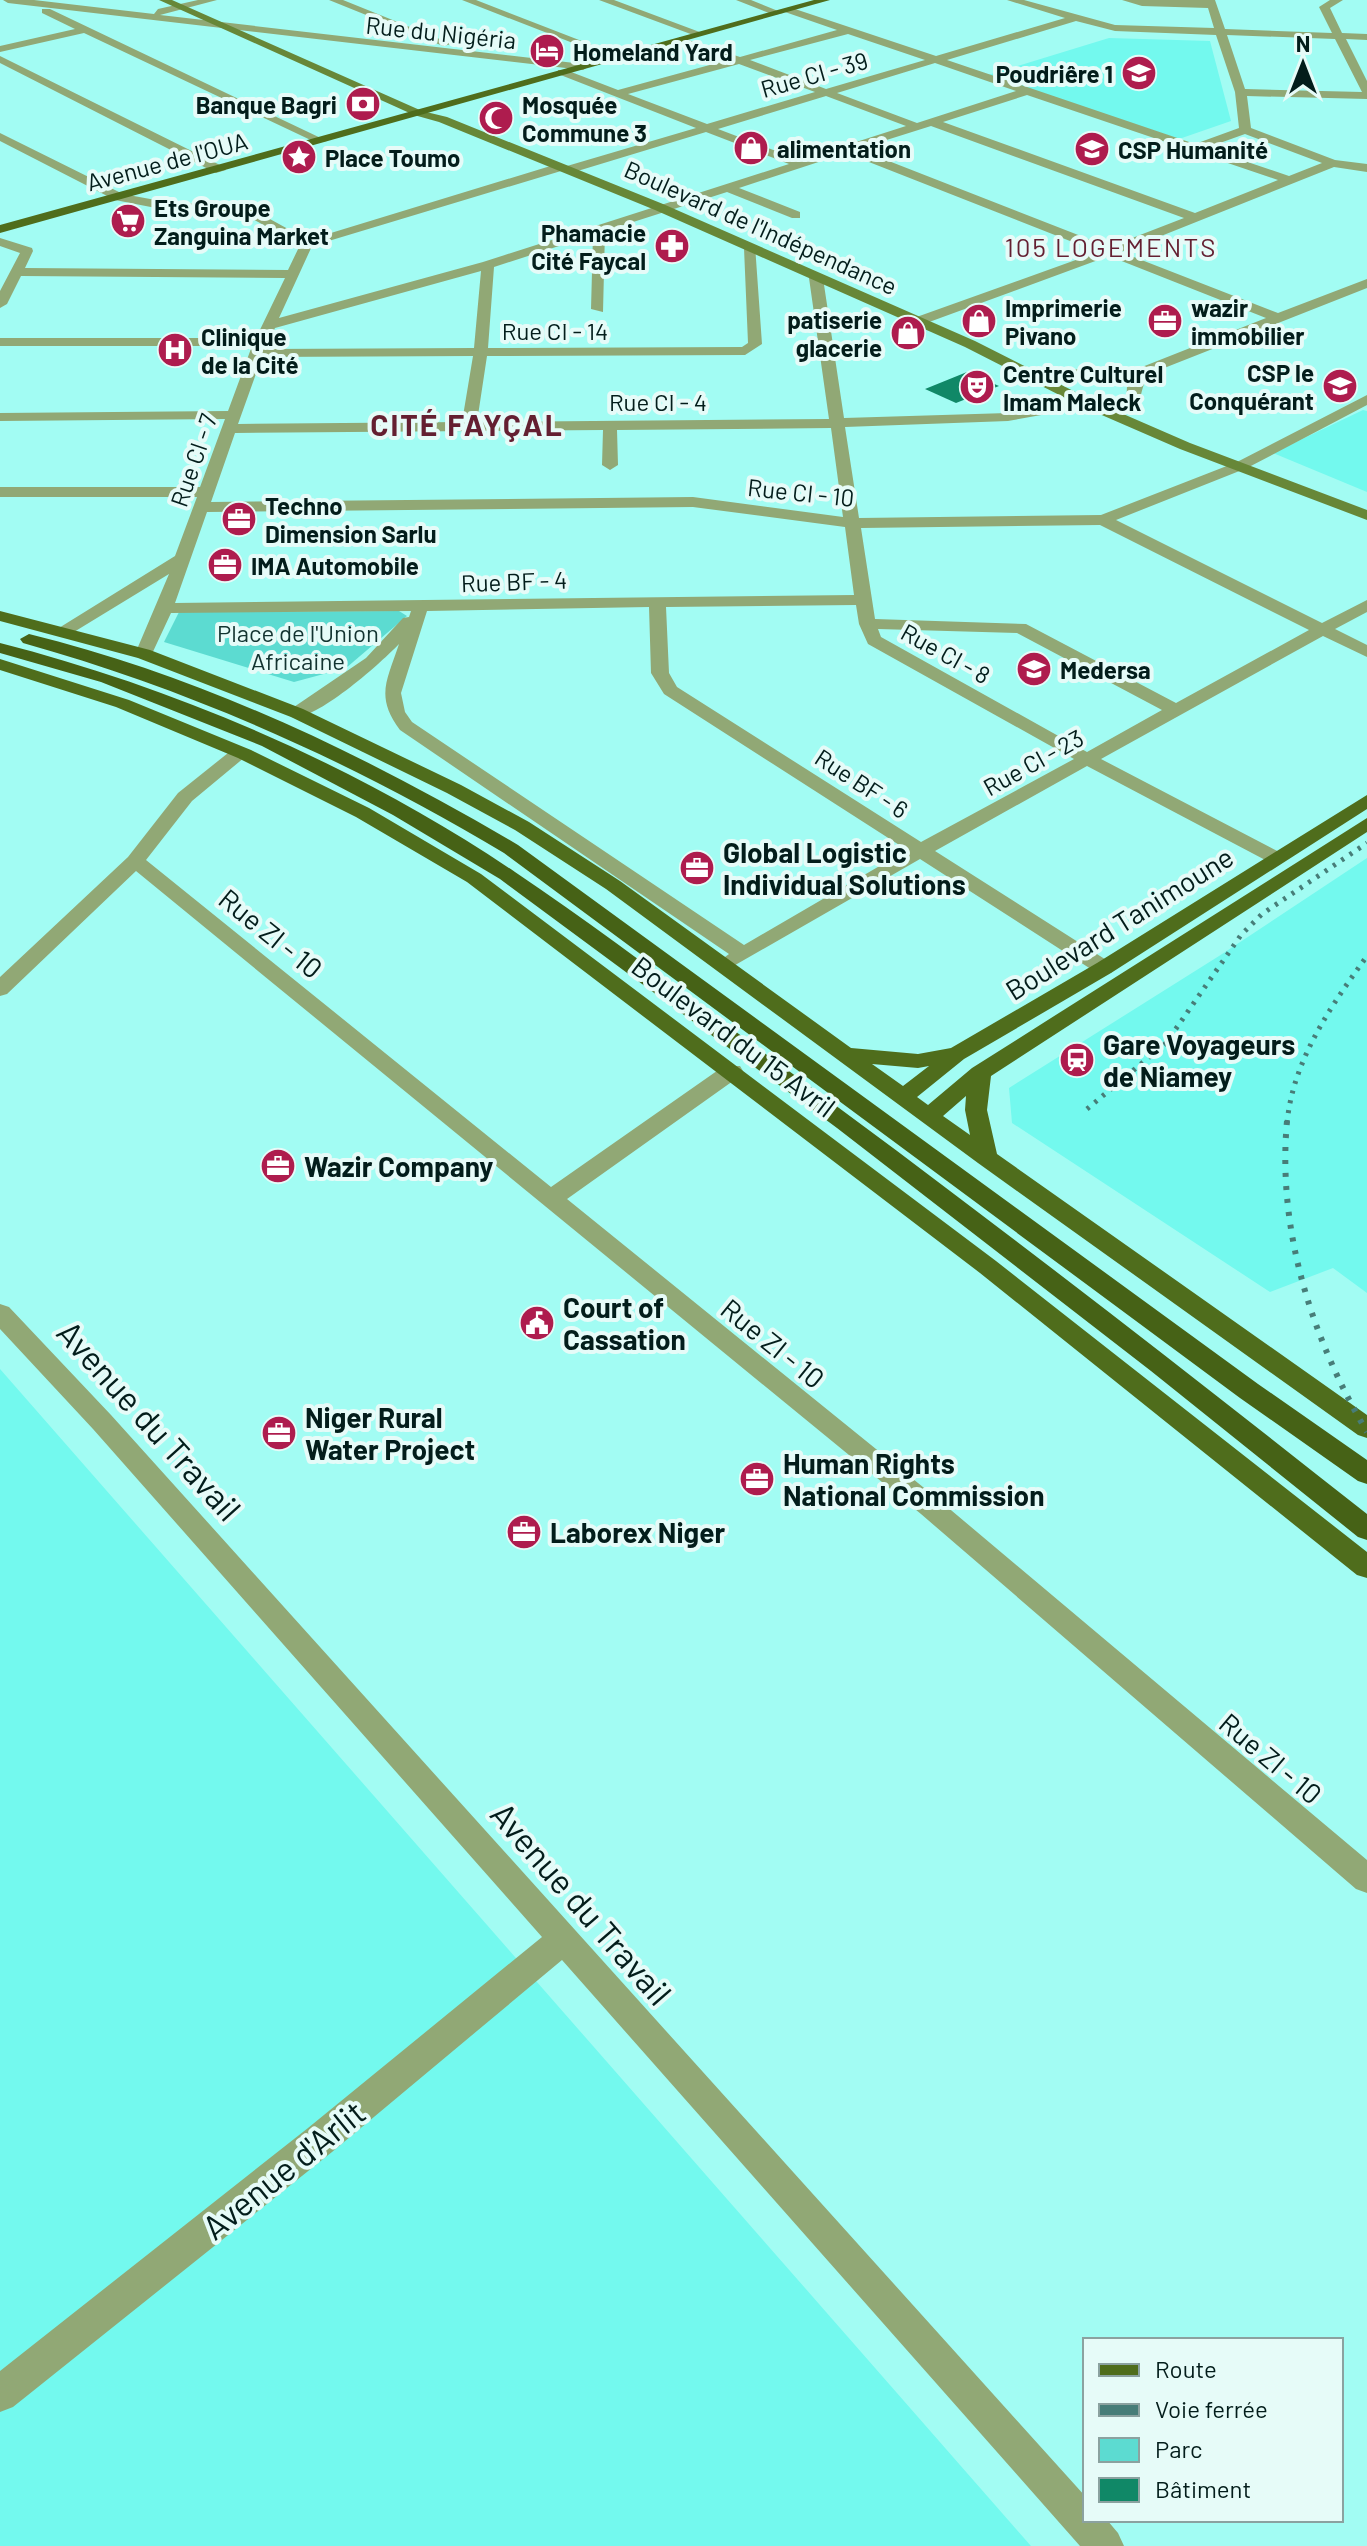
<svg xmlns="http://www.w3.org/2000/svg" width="1367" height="2546" font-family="Barlow,sans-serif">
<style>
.built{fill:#73f9ee}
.green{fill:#5cdbd1}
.building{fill:#108867}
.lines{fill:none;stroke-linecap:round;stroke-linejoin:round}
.minor{fill:#91a875;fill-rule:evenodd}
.secondary{fill:#678738;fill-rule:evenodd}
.primary{fill:#4f6d1c;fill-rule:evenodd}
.trunk{fill:#466216;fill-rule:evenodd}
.rail-far1{stroke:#477d78;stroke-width:5;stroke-dasharray:3 7;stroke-linecap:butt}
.rail{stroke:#477d78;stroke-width:6;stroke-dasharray:4 9;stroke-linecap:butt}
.labels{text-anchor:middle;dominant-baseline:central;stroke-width:8;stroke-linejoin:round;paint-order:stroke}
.far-street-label{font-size:24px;fill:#031d1b;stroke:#e6fbf8}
.far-poi-label{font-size:24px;font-weight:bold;fill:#031d1b;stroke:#e6fbf8;text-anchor:start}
.far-park-label{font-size:24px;fill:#123330;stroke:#e6fbf8}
.far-neighbourhood-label{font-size:26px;letter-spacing:2px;fill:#641f31;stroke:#e6fbf8}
.poi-label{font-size:28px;font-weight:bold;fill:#031d1b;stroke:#e6fbf8;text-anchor:start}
.street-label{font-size:28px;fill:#031d1b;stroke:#e6fbf8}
.far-district-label{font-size:30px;font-weight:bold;letter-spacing:2px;fill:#641f31;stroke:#e6fbf8}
.near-street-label{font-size:34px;fill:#031d1b;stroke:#e6fbf8}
</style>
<rect width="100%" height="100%" fill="#a2fcf3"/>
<path class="built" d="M1109,38l101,3 21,80 -52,18 -191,-64z
M1363,410l4,1v81l-94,-39z
M1367,858v435l-34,-25 -63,24 -258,-169 -3,-35 210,-132z
M0,1369l1031,1177h-1031z"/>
<path class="green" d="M399,611l8,5 -61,52 -52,14 -130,-40 15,-30z"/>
<path class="building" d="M967,372l32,14 -43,17 -31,-14z"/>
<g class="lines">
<path class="minor" d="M3,0h31l120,14 4,-5 40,-9h19l-57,15 423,49 5,3 -5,3 -575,-67z
M329,0h14l109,44 -9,2z
M462,0h14l147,57 -9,2z
M599,0h15l91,34 -9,2z
M736,0h15l32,13 -9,2z
M1007,0h17l91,25 99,3 -6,-20 -66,-2 -20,-6h93l10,29 107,4 -13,-26 11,-7h13l-13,8 12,25 25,1v6l-21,-1 21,42v18l-120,-3 4,32 84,32 32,4v8l-33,-5 -213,85 157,61 89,-34v9l-218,86c-8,12 -7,23 -13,35h-10l1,-23 7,-10 -75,2 -7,-4 7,-4 83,-3 124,-49 -157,-62 -188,69h-10v-6l187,-67 -252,-99 -107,35 61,24v6h-8l-65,-26 -122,39 -2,81 -12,-3 2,-74 -99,32 -6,81 254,-1 6,-4 -4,-95 11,-3 7,99 -17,11 -258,1 -10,66 352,-3 -20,-141 7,-4 7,4 21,140 164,-5 78,-14 7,4 -7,4 -78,14 -163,6 14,91 242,-3 136,-53 130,-67v10l-120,63 -131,52 206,103 45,-23v12l-32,17 32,16v12l-44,-21 -222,123 182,95 3,4 -3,4h-14l-182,-96 -152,85 176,112 3,5 -3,5h-14l-177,-114 -197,113 -10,-6 16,-12 -329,-224c-25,-34 -13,-49 -1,-86 -17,18 -85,79 -108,73l-3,-4 3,-4 75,-51 37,-40 6,-1 2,-6 -240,2 -21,45h-12l-3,-4 34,-80 -100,61h-12l-3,-4 121,-75 22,-59h-197v-10h200l25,-68 -225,2v-8l228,-2 24,-65h-252v-8h256l29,-60 -264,-2 -14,28 -7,4v-17l20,-38 -20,-7v-8l32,10 1,3 -8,17 263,2 12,-25 -53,-29 -86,-7 -46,-9 -115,-59v-8l123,61 38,7 89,7 58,32 249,-76 10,2 129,-38 -138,-54v-4h8l52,20 110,-30 -49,-19v-4l61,20 97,-27 -52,-18 -1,-2 5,-3 147,49 129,-38zM1076,21l39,10 101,4 19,57 4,36 -44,16 -248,-84zM848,34l77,26 -99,29 -76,-29zM1227,35l108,4 27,53 -117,-3zM935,63l81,28 -99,32 -80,-30zM739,64l76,28 -108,32 -79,-30zM1027,95l251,85 -83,33 -252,-91zM826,96l80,30 -106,34 -82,-31zM931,126l253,92 -75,29 -251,-98zM706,132l83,32 -306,98 -204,56 33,-72 249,-75 10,2zM1245,134l77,29 -33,13 -83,-28zM481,271l-7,77 -209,1 10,-21zM473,356l-11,66 -224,2 24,-67zM831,428l12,89 -150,-20 -482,5 24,-69 368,-3 -1,35 8,5 8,-5 -1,-35zM693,507l152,20 9,68 -679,8 32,-91zM1100,525l209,105 -133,73 -150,-79 -151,-5 -14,-91zM856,605l3,19 9,20 206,115 -153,83 -244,-155 -8,-14 -3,-66zM649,607l2,66 13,21 243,156 -163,95 -332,-223 -7,-10 -4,-19 26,-82zM878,629l139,4 145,77 -75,42 -206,-115z
M42,9h8l277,132 -10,2 -233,-110 -84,19v-6l75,-17 -33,-16z
M0,56l224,111 2,3 -10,3 -216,-110z
M239,747l9,6 -3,4 -53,44 -46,59 405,327 173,-121h16l3,5 -3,5 -173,123 372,301 428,360v33l-11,-4 -435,-375 -785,-643 -129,123 -7,2v-19l128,-120 50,-64 55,-44z
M0,1304l9,3 102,108 974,1081v24h22l11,13 6,13h-44l-518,-586 -230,192 -319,255 -13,5v-41l308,-243 234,-191 -449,-508 -93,-100z"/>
<path class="secondary" d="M159,0h13l250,111 25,6 216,87 312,137 116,59 99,43 177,67v10l-187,-71 -99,-43 -116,-59 -310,-137 -216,-88 -25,-7z"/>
<path class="primary" d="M814,0h16l-830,233v-8z
M0,611l150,39 153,59 158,76 68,37 91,59 231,167 67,6 33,-6 146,-85 270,-168v14l-256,164 -147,86 -47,38 11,8 44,-37 395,-250v14l-376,244 -4,34 10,44 370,261v23l-9,-3 -380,-272 -372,-274 -91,-59 -68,-37 -156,-76 -153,-59 -138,-37zM872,1064l46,4 11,-2 -26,20zM966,1096l-1,14 5,25 -27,-19z
M0,659l129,41 122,50 118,58 112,66 515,387 371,291v26l-10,-3 -377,-302 -513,-391 -111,-65 -118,-59 -122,-51 -116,-37z"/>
<path class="trunk" d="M29,634c174,43 335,120 489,211l740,539 109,76v24l-9,-3 -118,-83 -736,-545c-152,-91 -310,-162 -481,-210l-3,-4z
M0,643c180,46 361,125 515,229 88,59 173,125 259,188 201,147 398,300 593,454v26l-9,-3 -207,-166 -314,-243 -337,-249 -107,-64 -131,-69 -161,-64 -101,-29z"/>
<path class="rail-far1" d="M1087,1109l79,-66 75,-108 21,-21 105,-71
M1287,1123c6,-63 44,-117 80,-167"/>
<path class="rail" d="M1287,1121c-10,109 25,218 80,311"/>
</g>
<defs>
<symbol id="hotel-disc" viewBox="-11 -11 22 22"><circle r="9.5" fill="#ae1c4e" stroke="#e6fbf8"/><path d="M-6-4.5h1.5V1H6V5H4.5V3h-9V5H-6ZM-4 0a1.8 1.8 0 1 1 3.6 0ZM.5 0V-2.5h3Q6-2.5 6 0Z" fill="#fff"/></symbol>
<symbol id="school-disc" viewBox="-11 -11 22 22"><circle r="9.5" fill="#ae1c4e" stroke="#e6fbf8"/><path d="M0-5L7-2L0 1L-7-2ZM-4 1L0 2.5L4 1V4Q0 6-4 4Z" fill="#fff"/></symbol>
<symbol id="bank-disc" viewBox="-11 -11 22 22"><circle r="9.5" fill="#ae1c4e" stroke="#e6fbf8"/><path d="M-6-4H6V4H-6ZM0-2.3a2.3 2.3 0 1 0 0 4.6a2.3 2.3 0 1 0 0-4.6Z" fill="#fff"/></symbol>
<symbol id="mosque-disc" viewBox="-11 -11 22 22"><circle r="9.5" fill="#ae1c4e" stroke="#e6fbf8"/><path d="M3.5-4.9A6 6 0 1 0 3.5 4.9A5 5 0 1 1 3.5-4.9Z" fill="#fff"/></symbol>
<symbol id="shop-disc" viewBox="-11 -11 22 22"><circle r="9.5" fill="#ae1c4e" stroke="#e6fbf8"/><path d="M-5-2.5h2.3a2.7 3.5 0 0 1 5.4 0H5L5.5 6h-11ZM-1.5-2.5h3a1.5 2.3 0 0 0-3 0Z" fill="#fff"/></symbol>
<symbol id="sight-disc" viewBox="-11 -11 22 22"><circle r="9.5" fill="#ae1c4e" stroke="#e6fbf8"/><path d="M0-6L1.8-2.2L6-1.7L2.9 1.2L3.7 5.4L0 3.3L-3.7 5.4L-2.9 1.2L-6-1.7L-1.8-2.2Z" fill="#fff"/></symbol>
<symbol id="supermarket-disc" viewBox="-11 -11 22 22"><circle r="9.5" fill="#ae1c4e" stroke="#e6fbf8"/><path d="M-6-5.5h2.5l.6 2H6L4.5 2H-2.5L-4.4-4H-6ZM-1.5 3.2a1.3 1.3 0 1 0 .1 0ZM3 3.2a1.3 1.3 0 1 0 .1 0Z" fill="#fff"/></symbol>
<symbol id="pharmacy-disc" viewBox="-11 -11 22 22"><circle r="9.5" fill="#ae1c4e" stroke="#e6fbf8"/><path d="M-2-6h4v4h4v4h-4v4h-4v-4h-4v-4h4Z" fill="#fff"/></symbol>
<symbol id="office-disc" viewBox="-11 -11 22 22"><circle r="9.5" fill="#ae1c4e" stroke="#e6fbf8"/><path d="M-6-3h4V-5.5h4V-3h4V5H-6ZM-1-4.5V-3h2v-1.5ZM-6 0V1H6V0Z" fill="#fff"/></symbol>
<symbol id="hospital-disc" viewBox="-11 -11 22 22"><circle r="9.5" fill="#ae1c4e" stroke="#e6fbf8"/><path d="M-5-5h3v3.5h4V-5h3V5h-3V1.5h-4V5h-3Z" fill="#fff"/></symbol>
<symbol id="theatre-disc" viewBox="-11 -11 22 22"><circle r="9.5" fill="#ae1c4e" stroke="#e6fbf8"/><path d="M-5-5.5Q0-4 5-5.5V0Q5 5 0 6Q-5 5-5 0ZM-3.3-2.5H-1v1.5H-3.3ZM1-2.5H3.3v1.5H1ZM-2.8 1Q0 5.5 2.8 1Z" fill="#fff"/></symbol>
<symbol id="station-disc" viewBox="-11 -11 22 22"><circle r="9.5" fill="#ae1c4e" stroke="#e6fbf8"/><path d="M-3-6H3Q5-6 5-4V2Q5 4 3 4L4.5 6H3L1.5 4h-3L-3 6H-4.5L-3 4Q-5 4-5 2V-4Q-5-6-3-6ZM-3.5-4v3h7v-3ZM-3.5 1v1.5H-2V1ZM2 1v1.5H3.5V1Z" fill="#fff"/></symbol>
<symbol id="civic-disc" viewBox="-11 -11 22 22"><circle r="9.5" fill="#ae1c4e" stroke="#e6fbf8"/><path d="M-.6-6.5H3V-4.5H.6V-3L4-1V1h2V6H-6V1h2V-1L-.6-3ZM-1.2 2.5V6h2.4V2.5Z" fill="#fff"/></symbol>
</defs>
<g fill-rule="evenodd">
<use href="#hotel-disc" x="527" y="31" width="40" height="40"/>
<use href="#school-disc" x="1119" y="53" width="40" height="40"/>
<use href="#bank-disc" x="343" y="84" width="40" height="40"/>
<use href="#mosque-disc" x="476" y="98" width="40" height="40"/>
<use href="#shop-disc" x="731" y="128" width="40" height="40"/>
<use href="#school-disc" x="1072" y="129" width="40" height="40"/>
<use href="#sight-disc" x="279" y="137" width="40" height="40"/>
<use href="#supermarket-disc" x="108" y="201" width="40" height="40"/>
<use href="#pharmacy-disc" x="652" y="226" width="40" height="40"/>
<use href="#shop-disc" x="959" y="301" width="40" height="40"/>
<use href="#office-disc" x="1145" y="301" width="40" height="40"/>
<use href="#shop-disc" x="888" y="313" width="40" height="40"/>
<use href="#hospital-disc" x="155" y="330" width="40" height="40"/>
<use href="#school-disc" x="1320" y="366" width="40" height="40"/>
<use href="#theatre-disc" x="957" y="367" width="40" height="40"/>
<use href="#office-disc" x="219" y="499" width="40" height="40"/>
<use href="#office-disc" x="205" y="545" width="40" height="40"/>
<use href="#school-disc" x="1014" y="649" width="40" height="40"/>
<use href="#office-disc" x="677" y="848" width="40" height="40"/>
<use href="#station-disc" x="1057" y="1040" width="40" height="40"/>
<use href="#office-disc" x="258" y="1146" width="40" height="40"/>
<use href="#civic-disc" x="517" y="1303" width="40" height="40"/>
<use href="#office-disc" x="259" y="1413" width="40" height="40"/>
<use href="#office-disc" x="737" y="1459" width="40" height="40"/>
<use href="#office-disc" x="504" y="1512" width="40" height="40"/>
</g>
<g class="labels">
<g class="far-street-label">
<text transform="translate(441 32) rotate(6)">Rue du Nigéria</text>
<text transform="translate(814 74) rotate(-16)">Rue CI - 39</text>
<text transform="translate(167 161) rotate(-15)">Avenue de l'OUA</text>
<text transform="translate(761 227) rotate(24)">Boulevard de l'Indépendance</text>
<text x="555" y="330">Rue CI - 14</text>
<text x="658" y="401">Rue CI - 4</text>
<text transform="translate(193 460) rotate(-71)">Rue CI - 7</text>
<text transform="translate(801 492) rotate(6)">Rue CI - 10</text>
<text transform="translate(514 581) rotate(-2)">Rue BF - 4</text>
<text transform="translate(946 653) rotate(29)">Rue CI - 8</text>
<text transform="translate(1033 762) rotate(-29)">Rue CI - 23</text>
<text transform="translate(862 783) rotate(33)">Rue BF - 6</text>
</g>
<g class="far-poi-label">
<text x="573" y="51">Homeland Yard</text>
<text x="1113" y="73" text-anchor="end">Poudriêre 1</text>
<text x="337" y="104" text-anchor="end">Banque Bagri</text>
<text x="522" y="104">Mosquée<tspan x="522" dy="28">Commune 3</tspan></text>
<text x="777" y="148">alimentation</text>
<text x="1118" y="149">CSP Humanité</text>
<text x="325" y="157">Place Toumo</text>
<text x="154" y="207">Ets Groupe<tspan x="154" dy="28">Zanguina Market</tspan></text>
<text x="646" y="232" text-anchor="end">Phamacie<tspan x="646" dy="28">Cité Faycal</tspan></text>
<text x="1005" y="307">Imprimerie<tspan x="1005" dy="28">Pivano</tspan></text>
<text x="1191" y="307">wazir<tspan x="1191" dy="28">immobilier</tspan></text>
<text x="882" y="319" text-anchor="end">patiserie<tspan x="882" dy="28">glacerie</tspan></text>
<text x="201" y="336">Clinique<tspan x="201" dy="28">de la Cité</tspan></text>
<text x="1314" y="372" text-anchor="end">CSP le<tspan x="1314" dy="28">Conquérant</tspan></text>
<text x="1003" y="373">Centre Culturel<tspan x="1003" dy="28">Imam Maleck</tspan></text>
<text x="265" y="505">Techno<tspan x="265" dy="28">Dimension Sarlu</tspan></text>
<text x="251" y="565">IMA Automobile</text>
<text x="1060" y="669">Medersa</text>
</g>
<g class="far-park-label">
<text x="298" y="632">Place de l'Union<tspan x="298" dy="28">Africaine</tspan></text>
</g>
<g class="far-neighbourhood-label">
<text x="1111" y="246">105 LOGEMENTS</text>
</g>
<g class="poi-label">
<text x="723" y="852">Global Logistic<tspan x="723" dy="32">Individual Solutions</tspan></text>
<text x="1103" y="1044">Gare Voyageurs<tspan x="1103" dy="32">de Niamey</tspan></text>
<text x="304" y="1166">Wazir Company</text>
<text x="563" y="1307">Court of<tspan x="563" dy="32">Cassation</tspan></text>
<text x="305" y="1417">Niger Rural<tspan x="305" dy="32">Water Project</tspan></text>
<text x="783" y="1463">Human Rights<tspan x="783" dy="32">National Commission</tspan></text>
<text x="550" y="1532">Laborex Niger</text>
</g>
<g class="street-label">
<text transform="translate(1119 923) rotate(-32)">Boulevard Tanimoune</text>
<text transform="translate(271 933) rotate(39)">Rue ZI - 10</text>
<text transform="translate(734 1036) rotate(37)">Boulevard du 15 Avril</text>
<text transform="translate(773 1343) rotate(39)">Rue ZI - 10</text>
<text transform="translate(1271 1758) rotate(40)">Rue ZI - 10</text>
</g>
<g class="far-district-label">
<text x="467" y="424">CITÉ FAYÇAL</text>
</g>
<g class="near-street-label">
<text transform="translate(150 1420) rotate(48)">Avenue du Travail</text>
<text transform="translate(582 1903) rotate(49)">Avenue du Travail</text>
<text transform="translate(283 2169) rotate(-39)">Avenue d'Arlit</text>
</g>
</g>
<rect x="1083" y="2338" width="260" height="184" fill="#e6fbf8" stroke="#8ba2a0" stroke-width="2"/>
<rect x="1099" y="2364" width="40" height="12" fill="#4f6d1c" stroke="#8ba2a0" stroke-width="2"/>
<text x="1155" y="2378" font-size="24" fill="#031d1b">Route</text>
<rect x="1099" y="2404" width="40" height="12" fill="#477d78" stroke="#8ba2a0" stroke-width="2"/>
<text x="1155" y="2418" font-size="24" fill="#031d1b">Voie ferrée</text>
<rect x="1099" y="2438" width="40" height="24" fill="#5cdbd1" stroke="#8ba2a0" stroke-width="2"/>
<text x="1155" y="2458" font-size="24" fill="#031d1b">Parc</text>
<rect x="1099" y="2478" width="40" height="24" fill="#108867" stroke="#8ba2a0" stroke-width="2"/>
<text x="1155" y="2498" font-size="24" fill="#031d1b">Bâtiment</text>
<g transform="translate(1303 64)" stroke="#e6fbf8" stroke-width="6" paint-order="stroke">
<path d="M0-6L14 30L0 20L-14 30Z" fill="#031d1b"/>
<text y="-12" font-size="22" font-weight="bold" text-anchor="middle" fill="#031d1b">N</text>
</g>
</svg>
